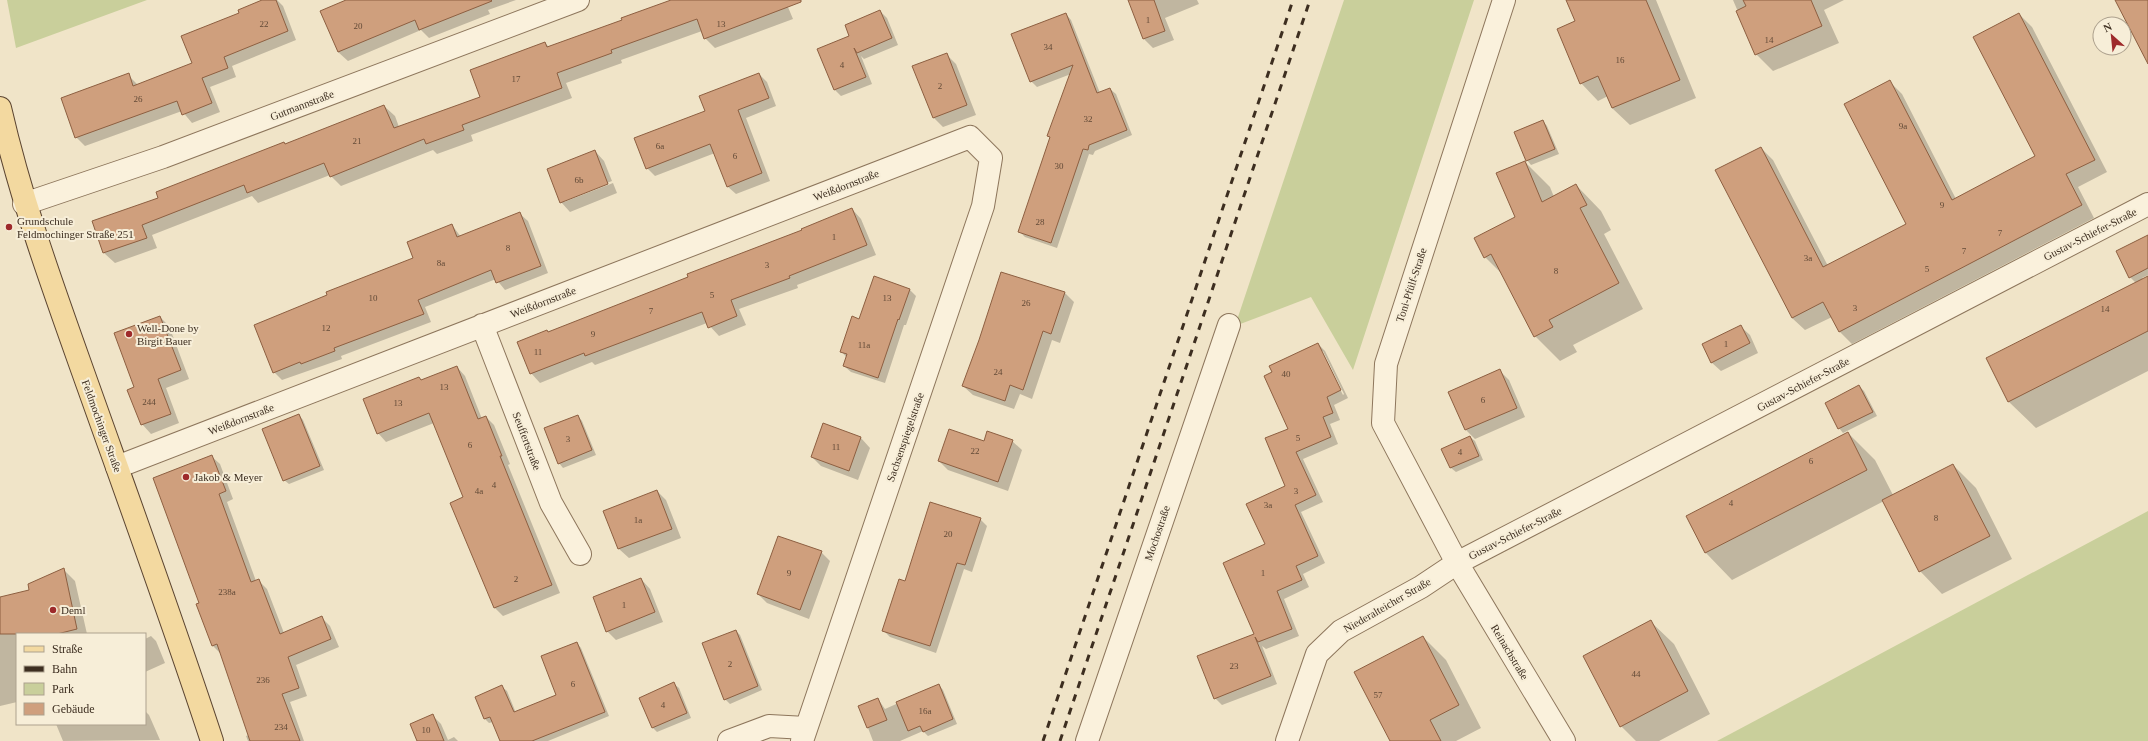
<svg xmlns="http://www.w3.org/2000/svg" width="2148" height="741" font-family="'Times New Roman',serif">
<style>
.green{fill:#c9cf9b}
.shadow{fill:#0003;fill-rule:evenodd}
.building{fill:#cf9f7d;stroke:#8d5f41}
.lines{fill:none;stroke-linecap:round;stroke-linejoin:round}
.minor-casing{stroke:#8d765c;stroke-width:24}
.major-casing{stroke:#5b4430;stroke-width:24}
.minor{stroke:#faf1dc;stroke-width:22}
.major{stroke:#f3d9a0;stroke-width:22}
.rail{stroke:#3d2e20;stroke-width:3;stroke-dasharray:7 7;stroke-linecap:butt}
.poi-dot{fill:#9e2a2b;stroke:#f7eed8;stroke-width:1.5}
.labels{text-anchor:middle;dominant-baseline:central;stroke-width:4;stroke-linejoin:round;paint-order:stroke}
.number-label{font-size:9px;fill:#624a37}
.street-label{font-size:11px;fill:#3d2e20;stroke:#f7eed8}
.poi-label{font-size:11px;fill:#3d2e20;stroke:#f7eed8;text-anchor:start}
</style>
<rect width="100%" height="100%" fill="#f0e4c8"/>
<path class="green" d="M7,0h140l-131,48z
M1344,0h130l-121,370 -42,-73 -76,29z
M2148,511v230h-431z"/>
<path class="shadow" d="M265,0h12l6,6 13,34 -64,26 4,11 -26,10 10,25 -28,11 -10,-12 -97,35 -9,-9 52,-62 10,10 55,-21 47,-50z
M348,0h168l-28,10 2,4 -61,24 -8,-8 -73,31 -10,-9 -16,-40z
M674,0h111l8,19 -78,29 -10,-10 -3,-7 -81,29 1,3 -56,20 6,15 -101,37 2,6 -36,13 -4,-4 -92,36 -11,-11 -72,28 -6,-7 -100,39 5,13 -42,15 -11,-10 -11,-32 67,-23 124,-55 2,2 98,-39 11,10 4,11 82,-30 64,-54 4,4 74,-26z
M1129,0h68l2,4 -34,14 9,22 -21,8 -9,-9z
M1567,0h89l40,98 -66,27 -18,-17 -4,-12 -10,5 -17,-18 -5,-61z
M1733,0h111l-20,10 15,33 -66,28 -17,-17z
M880,11l7,7 11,27 -34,14 -3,-3 11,28 -31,12 -6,-6 16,-54z
M1066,14l5,6 29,73 10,-4 6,5 16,41 -37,16 -2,4 -4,-1 -32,94 -32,-11 -6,-6 32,-93 -3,-2 23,-62 -34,13 -6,-6z
M2019,14l13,13 75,145 -29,15 16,31 -242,126 -13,-13 -7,-14 -27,13 -13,-12 -31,-170 12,12 55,106 80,-42 -18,-142 12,12 54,105 80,-42z
M946,54l10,10 20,51 -33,12 -9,-9 -20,-51z
M759,74l8,8 9,24 -30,12 24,63 -34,13 -9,-8 -12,-33 -60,23 -8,-8 59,-57z
M1543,121l4,5 12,28 -28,11 -4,-5z
M595,151l9,10 8,20 -48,19v2l49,-19 4,10 -47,19 -9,-10z
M1525,162l25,25 4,10 22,-12 25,26 10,19 -7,4 39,75 -70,36 4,7 -17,9 -25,-25 -31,-60 -19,-19 31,-40z
M852,209l9,10 15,36 -79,30 1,3 -59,21 7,16 -27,11 -12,-13 -112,42 -3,-3 -52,21 -9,-10 18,-40 254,-102z
M520,214l8,7 20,52 -43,17 -9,-11 -71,28 6,15 -90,34 1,3 -60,21 -8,-8 54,-76 86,-38 38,-33 9,12z
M2148,236v39l-6,3 6,7v86l-112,57 -27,-26 -22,-43 149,-76 -6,-6z
M875,278l35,12 6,6 -10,29h-2l-19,58 -34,-11 -7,-6 3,-8 -6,-7 19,-31z
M1064,292l10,10 -14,41 -8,-3 -20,59 -12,-5 -6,15 -41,-14 -10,-9z
M160,317l9,9 20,53 -23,9 13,35 -28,11 -9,-10 -7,-36z
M1740,326l10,9 8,18 -37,18 -10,-9z
M1318,344l7,7 23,47 -14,7 6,15 -10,4 8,20 -35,15 20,43 -22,10 24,51 -22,11 6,13 -25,12 15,37 -33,13 -4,-3 15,38 -55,21 -7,-7 40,-64 11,-89 20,-59 3,-57zM1321,351h2l21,43 -1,1z
M457,367l8,9 17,43 4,-2 8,8 16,39 -2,1 52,128 -57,23 -9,-9 -30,-109 -30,-75 -48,19 -8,-9 41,-55 3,3z
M1500,371l9,9 16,37 -50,22 -9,-9z
M1859,386l5,5 13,25 -34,17 -4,-5z
M299,415l4,5 21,50 -35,14 -5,-4z
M578,416l4,5 14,34 -33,13 -4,-5z
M824,425l37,13 9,10 -12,32 -37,-14 -9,-9z
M1848,433l27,27 18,35 60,-30 23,23 36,71 -70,35 -22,-23 -36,-70 -152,79 -26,-27 -19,-36z
M1470,437l5,4 8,19 -27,12 -5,-4 -8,-19z
M1012,441l10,9 -14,41 -60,-21 -9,-9 46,-19z
M211,456l9,8 13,35 -6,3 29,79 2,-1 9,9 17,44 37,-16 9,9 9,21 -43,18 11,31 -17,6 14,39h-56l-2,-5 3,-1 -28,-81 -8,-8 -13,-43z
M657,491l9,9 15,38 -52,20 -10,-9 -14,-38z
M980,519l7,7 -15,46 -8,-3 -28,84 -46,-16 -7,-7 22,-48z
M821,552l9,9 -21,58 -42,-16 -9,-9z
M63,569l12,12 12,53h-70v68l-17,4v-108l30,-7z
M641,579l9,10 13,33 -47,18 -9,-9z
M1651,622l23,22 36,70 -51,27h-23l-15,-15z
M736,631l4,4 22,55 -32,14 -5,-5z
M151,636l5,5 9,22 -20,9v-33z
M1423,637l23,23 35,68 -25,13h-64z
M577,643l4,5 28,68 -61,25h-47l-8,-19 -4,1 -4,-4 17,-32 5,4 9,22 42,-17z
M674,684l5,4 12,30 -34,14 -4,-4z
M939,685l4,5 14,34 -29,12 -5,-5 -23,10h-27l-13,-34 18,-8 7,10z
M145,711l4,4 11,25 -97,1 -7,-17h89z
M433,716l8,8 7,16 6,-3 4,4h-41l-6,-16z"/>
<path class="building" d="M262,0h14l12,31 -64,26 4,11 -26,10 10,25 -30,12 -5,-14 -102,37 -14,-40 68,-25 4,13 59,-23 -11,-27 58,-23 -1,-3z
M346,0h145l1,1 -73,29 -4,-10 -77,32 -18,-41z
M671,0h130v2l-97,37 -7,-20 -86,31 1,3 -55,20 5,15 -100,37 2,5 -38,14 -2,-5 -94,38 -6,-14 -77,30 -3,-8 -102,40 5,13 -44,15 -11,-32 66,-23 -2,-6 128,-50 1,2 99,-39 10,23 86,-31 -10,-27 75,-28 2,5 75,-27 -1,-2z
M1128,0h26l11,31 -22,8z
M1566,0h80l34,80 -68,28 -14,-32 -18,8 -23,-55 18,-8z
M1743,0h68l11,26 -67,29 -19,-44 10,-5z
M2115,0h33v64z
M880,10l12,28 -35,15 -3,-5 12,29 -32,13 -17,-41 32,-13 -4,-11z
M1066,13l31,80 13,-5 17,42 -38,15 -1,5 -5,-1 -32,94 -33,-11 32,-95 -3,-1 26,-71 -43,17 -19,-48z
M2019,13l76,147 -29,14 16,31 -243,127 -16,-30 -31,16 -77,-148 46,-23 62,120 83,-43 -62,-120 46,-24 62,120 83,-44 -62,-119z
M947,53l20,52 -34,13 -21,-52z
M759,73l10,25 -31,12 24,63 -35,14 -17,-43 -64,25 -12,-31 71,-27 -6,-15z
M1543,120l12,29 -29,12 -12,-29z
M595,150l13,34 -48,19 -13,-34z
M1525,161l17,41 34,-18 11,21 -7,3 39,75 -70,37 4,7 -19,10 -43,-83 -7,4 -10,-20 41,-21 -19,-44z
M852,208l15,37 -78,31 1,2 -59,22 6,16 -29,12 -6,-16 -117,44 -1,-3 -54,21 -13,-32 30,-12 1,2 140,-55 -1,-3 115,-44 -1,-1z
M520,212l21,54 -45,17 -5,-13 -73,30 6,14 -90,34 1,3 -34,13 -1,-2 -27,11 -19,-48 73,-30 -1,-3 87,-34 -6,-16 45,-18 5,13z
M2148,235v33l-19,10 -13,-27z
M1001,272l64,20 -14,42 -8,-3 -20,59 -13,-5 -5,16 -43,-15 17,-46z
M874,276l36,13 -11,31 -1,-1 -20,59 -35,-12 4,-12 -7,-2 12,-36 7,3z
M2148,276v55l-140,71 -22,-44z
M160,316l21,54 -23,9 13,35 -30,11 -14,-35 7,-3 -20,-54z
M1741,325l9,18 -39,20 -9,-19z
M1318,343l23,47 -14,7 6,16 -10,4 8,20 -35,15 20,43 -21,10 23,51 -22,10 6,14 -25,11 15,38 -34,13 -3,-5 16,39 -57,23 -17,-43 57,-22 -31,-71 42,-19 -19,-40 39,-18 -20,-48 23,-9 -24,-53 8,-4 -3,-6z
M457,366l21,53 8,-3 16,40h-2l52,129 -58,23 -44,-105 13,-6 -34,-84 -52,21 -14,-35 56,-22 2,3z
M1500,369l17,39 -52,22 -17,-38z
M1859,385l14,27 -35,17 -13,-26z
M299,414l21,52 -37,15 -21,-52z
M578,415l14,35 -34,14 -14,-36z
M823,423l38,14 -12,34 -38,-14z
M949,429l35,12 3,-10 26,9 -15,42 -60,-21z
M1848,432l19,38 -162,83 -19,-37z
M1470,436l9,20 -29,12 -9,-19z
M212,455l14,36 -7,3 32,88 8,-3 21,55 42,-18 9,23 -43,18 11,31 -17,6 18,47h-50l-33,-97 -5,2 -16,-42 3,-1 -46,-125z
M1953,464l37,72 -71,36 -37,-72z
M657,490l15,39 -54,20 -15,-38z
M930,502l51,16 -16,47 -8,-2 -27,83 -48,-15 17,-52 6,2z
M778,536l44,15 -22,59 -43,-16z
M64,568l13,61 -20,5h-57v-37l29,-7 -1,-6z
M641,578l14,34 -49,20 -13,-35z
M1651,620l37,71 -68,36 -37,-71z
M736,630l22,56 -34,14 -22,-57z
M1423,636l36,69 -29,15 11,21h-51l-36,-69z
M577,642l28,70 -73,29h-32l-10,-24 -6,2 -9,-22 27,-12 12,27 42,-17 -15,-39z
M674,682l13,31 -35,15 -13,-30z
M939,684l14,35 -30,13 -3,-6 -12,5 -12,-29z
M878,698l9,22 -20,8 -9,-22z
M433,714l11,27h-27l-7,-17z"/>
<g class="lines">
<defs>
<path id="minor" d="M1504,0l-118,364 -3,59 74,140 107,178
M24,204l139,-47 415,-157
M482,325l69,178 29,51
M117,467l853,-330 21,21 -8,48 -181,535
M729,741l40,-15 37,2
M1087,741l142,-416
M1287,741l30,-87 24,-23 80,-44 36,-24 691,-359"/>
<path id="major" d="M0,108c22,96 55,185 88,278 42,118 85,236 124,355"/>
</defs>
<use href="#minor" class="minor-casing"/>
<use href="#major" class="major-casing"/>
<use href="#minor" class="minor"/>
<use href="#major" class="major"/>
<path class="rail" d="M1043,741l250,-741
M1060,741l250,-741"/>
</g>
<g class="poi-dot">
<circle cx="9" cy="227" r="4"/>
<circle cx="129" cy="334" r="4"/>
<circle cx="186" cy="477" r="4"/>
<circle cx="53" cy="610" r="4"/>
</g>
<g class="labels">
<g class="number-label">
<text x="1148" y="20">1</text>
<text x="264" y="24">22</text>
<text x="721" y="24">13</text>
<text x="358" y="26">20</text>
<text x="1769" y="40">14</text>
<text x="1048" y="47">34</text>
<text x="1620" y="60">16</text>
<text x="842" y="65">4</text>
<text x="516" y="79">17</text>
<text x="940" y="86">2</text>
<text x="138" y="99">26</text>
<text x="1088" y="119">32</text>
<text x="1903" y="126">9a</text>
<text x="357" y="141">21</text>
<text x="660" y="146">6a</text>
<text x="735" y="156">6</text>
<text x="1059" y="166">30</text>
<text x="579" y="180">6b</text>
<text x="1942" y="205">9</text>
<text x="1040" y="222">28</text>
<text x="2000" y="233">7</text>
<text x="834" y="237">1</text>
<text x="508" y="248">8</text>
<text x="1964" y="251">7</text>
<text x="1808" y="258">3a</text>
<text x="441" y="263">8a</text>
<text x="767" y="265">3</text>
<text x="1927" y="269">5</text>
<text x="1556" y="271">8</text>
<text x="712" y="295">5</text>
<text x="373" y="298">10</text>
<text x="887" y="298">13</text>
<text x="1026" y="303">26</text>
<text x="1855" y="308">3</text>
<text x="2105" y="309">14</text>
<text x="651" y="311">7</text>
<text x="326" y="328">12</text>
<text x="593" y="334">9</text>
<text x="1726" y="344">1</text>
<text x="864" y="345">11a</text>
<text x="538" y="352">11</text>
<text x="998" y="372">24</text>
<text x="1286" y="374">40</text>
<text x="444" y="387">13</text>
<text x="1483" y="400">6</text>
<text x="149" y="402">244</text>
<text x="398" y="403">13</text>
<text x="1298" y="438">5</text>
<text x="568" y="439">3</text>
<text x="470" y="445">6</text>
<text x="836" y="447">11</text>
<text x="975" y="451">22</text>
<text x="1460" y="452">4</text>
<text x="1811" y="461">6</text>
<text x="494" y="485">4</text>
<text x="479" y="491">4a</text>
<text x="1296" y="491">3</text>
<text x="1731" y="503">4</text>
<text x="1268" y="505">3a</text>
<text x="1936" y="518">8</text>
<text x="638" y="520">1a</text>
<text x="948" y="534">20</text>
<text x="789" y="573">9</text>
<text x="1263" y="573">1</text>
<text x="516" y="579">2</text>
<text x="227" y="592">238a</text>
<text x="624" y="605">1</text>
<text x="730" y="664">2</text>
<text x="1234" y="666">23</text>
<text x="1636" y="674">44</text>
<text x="263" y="680">236</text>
<text x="573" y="684">6</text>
<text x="1378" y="695">57</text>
<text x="663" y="705">4</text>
<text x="925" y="711">16a</text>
<text x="281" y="727">234</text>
<text x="426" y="730">10</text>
</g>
<g class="street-label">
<text transform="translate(302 105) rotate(-21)">Gutmannstraße</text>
<text transform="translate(846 185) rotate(-21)">Weißdornstraße</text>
<text transform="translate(2090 234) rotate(-27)">Gustav-Schiefer-Straße</text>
<text transform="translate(1411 285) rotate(-72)">Toni-Pfülf-Straße</text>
<text transform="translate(543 302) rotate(-21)">Weißdornstraße</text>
<text transform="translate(1803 384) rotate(-28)">Gustav-Schiefer-Straße</text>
<text transform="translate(241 419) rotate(-21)">Weißdornstraße</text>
<text transform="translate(102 426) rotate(70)">Feldmochinger Straße</text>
<text transform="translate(905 437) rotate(-71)">Sachsenspiegelstraße</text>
<text transform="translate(527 441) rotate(69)">Seuffertstraße</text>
<text transform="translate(1157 533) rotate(-71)">Mochostraße</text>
<text transform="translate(1515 533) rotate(-27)">Gustav-Schiefer-Straße</text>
<text transform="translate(1387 605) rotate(-30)">Niederalteicher Straße</text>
<text transform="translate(1510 652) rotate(59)">Reinachstraße</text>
</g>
<g class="poi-label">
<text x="17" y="221">Grundschule<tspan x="17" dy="13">Feldmochinger Straße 251</tspan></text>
<text x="137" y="328">Well-Done by<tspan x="137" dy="13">Birgit Bauer</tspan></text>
<text x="194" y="477">Jakob &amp; Meyer</text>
<text x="61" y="610">Deml</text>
</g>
</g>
<rect x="16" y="633" width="130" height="92" fill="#f7eed8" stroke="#ada18e"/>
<rect x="24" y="646" width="20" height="6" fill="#f3d9a0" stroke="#ada18e"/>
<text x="52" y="653" font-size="12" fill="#3d2e20">Straße</text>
<rect x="24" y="666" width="20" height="6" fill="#3d2e20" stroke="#ada18e"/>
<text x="52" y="673" font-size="12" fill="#3d2e20">Bahn</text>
<rect x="24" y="683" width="20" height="12" fill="#c9cf9b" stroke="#ada18e"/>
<text x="52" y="693" font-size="12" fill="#3d2e20">Park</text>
<rect x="24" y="703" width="20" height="12" fill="#cf9f7d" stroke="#ada18e"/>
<text x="52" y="713" font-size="12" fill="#3d2e20">Gebäude</text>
<g transform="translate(2112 36) rotate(333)"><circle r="19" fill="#f7eed8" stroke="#ada18e"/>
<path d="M0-3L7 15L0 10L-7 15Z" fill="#9e2a2b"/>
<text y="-6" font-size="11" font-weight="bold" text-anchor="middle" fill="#3d2e20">N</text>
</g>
</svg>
